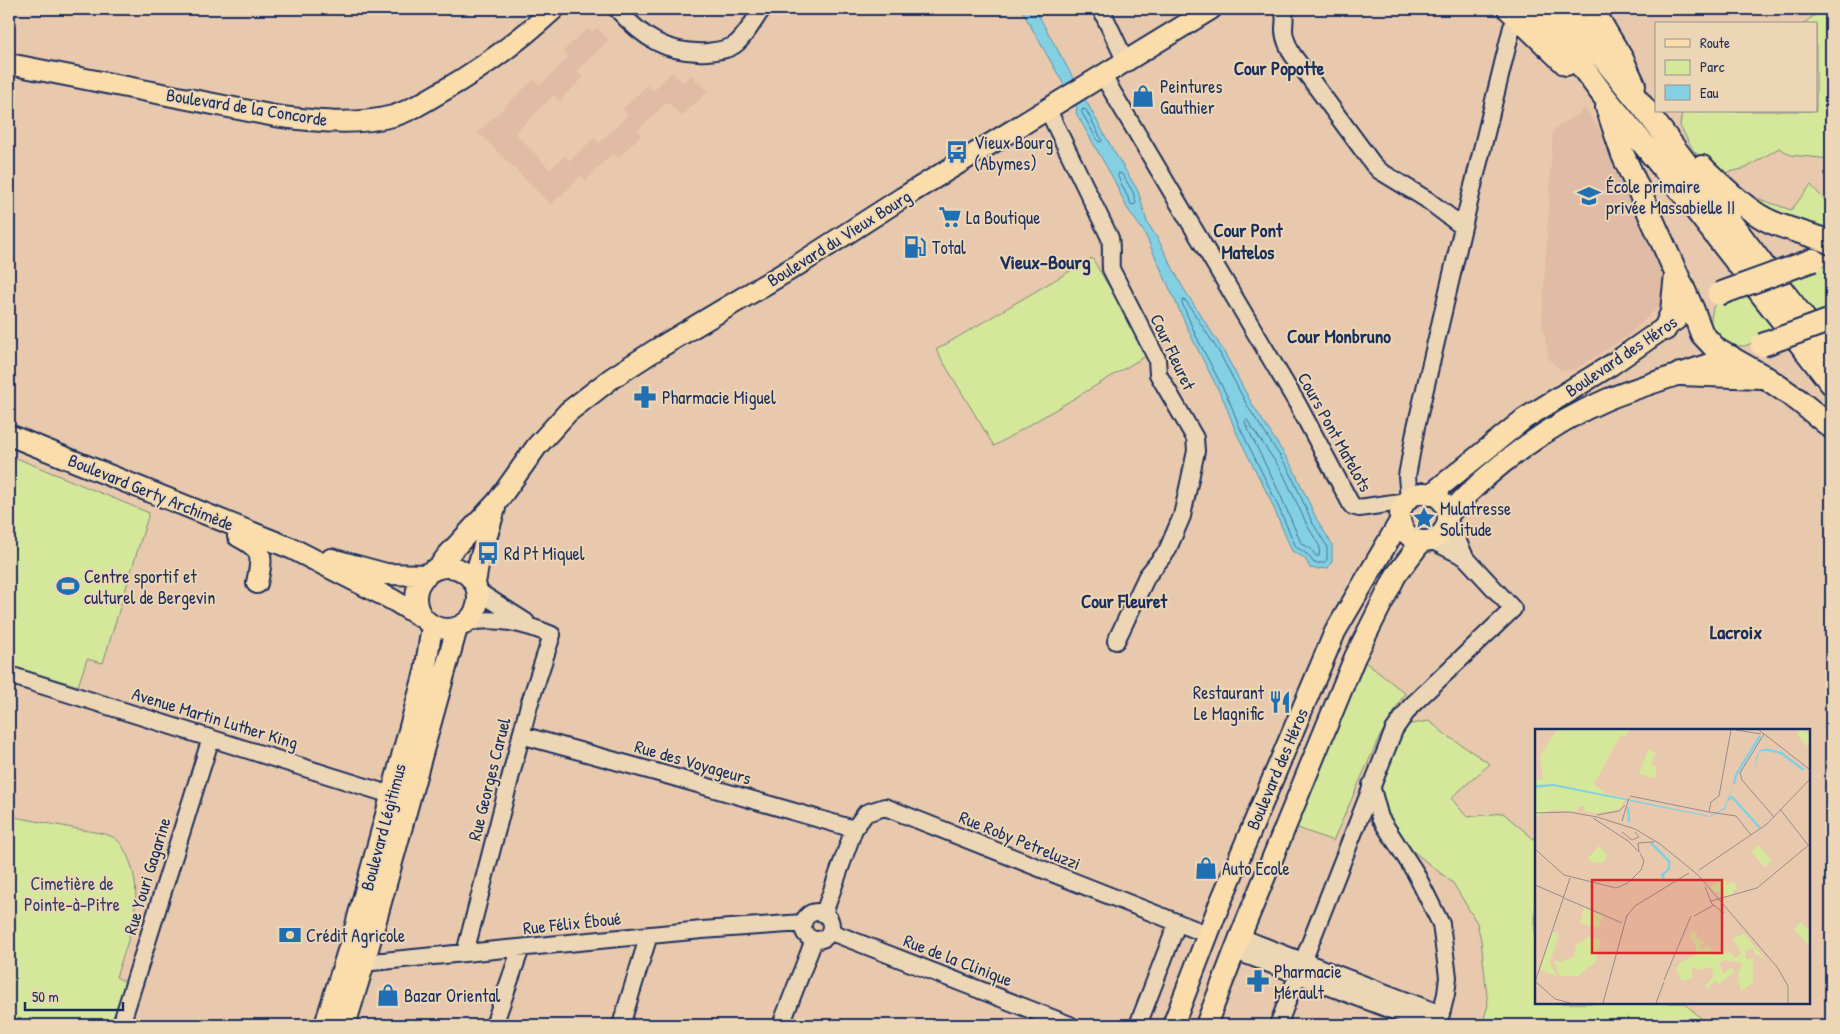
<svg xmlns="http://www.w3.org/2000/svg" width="1840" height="1034" font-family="'Patrick Hand',sans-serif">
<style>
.built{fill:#e0bba5}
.green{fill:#d5e79a;stroke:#788b7c}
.water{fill:#83d0e3;stroke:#5990ae}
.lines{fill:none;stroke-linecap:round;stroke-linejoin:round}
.shore{stroke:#456f93;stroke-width:1}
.minor-casing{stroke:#1b2f5e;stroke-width:20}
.major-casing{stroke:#1b2f5e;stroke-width:24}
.highway-casing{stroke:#1b2f5e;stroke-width:26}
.minor{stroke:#ecd6b5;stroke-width:16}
.major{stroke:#faddab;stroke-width:20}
.highway{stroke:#faddab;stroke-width:22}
.highway-bridge-casing{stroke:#1b2f5e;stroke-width:26;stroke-linecap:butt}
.highway-bridge{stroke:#faddab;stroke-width:22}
.labels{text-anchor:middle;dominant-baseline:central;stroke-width:4;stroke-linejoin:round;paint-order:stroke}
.poi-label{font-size:18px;fill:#1b2f5e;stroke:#ecd6b5;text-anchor:start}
.street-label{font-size:18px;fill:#1b2f5e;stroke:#ecd6b5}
.park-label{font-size:18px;fill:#2e4164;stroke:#ecd6b5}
.neighbourhood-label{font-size:19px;font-weight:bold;fill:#1b2f5e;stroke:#ecd6b5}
.quarter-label{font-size:20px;font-weight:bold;fill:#1b2f5e;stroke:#ecd6b5}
.inset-river{fill:none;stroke:#83d0e3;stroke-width:2.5}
.inset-road{fill:none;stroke:#978b8d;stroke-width:1}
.view{fill:#d62828;fill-opacity:0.15;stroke:#d62828;stroke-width:2.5}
.inset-edge{fill:none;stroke:#1b2f5e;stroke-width:2.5}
</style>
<rect width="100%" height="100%" fill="#e9c9ad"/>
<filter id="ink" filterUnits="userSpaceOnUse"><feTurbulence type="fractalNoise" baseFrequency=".02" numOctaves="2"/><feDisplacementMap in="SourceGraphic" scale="10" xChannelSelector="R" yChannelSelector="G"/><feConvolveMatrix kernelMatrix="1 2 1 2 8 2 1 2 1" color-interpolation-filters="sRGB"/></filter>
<g filter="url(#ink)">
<path class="built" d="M588,28l4,4 5,-4 12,12 -32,31 6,7 -24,23 -5,-6 -39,38 35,36 15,-13 5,5 24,-23 5,5 29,-28 -5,-6 24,-24 6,6 19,-19 11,11 8,-8 17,16 -26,25 -15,-14 -29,28 4,4 -24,24 -5,-5 -27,27 -5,-4 -30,29 -73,-73 56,-53 6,6 29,-28 -6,-6z
M1585,108l14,21 69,150 -5,24 -37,34 -52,33h-13l-12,-11 -7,-36 11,-193 25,-16z"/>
<path class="green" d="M1831,9v150l-40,-4 -12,-7 -33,20 -28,7 -25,-25 -13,-24 2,-15h134v-87h-13l13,-10z
M1811,185l20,22v29l-58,-15 -37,-30 55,19z
M1092,258l57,96 -155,92 -58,-96z
M1831,264v49l-18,6 -30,-41z
M1752,291l30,39 -37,16h-12l-20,-11 -3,-9 3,-19 10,-7z
M9,455l140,58 -46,150 -16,-4 -9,27 -69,-21z
M1361,659l44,34 -26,45 -46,103 -46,-17z
M1429,721l16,13 45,30 -39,34 16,19 36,-4 33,28 -1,107 1,55h148l25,22h-227l6,-20 -7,-65 -4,-17 -24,-40 -54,-43 -17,-31 -5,-22 29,-62z
M9,816l96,18c14,4 17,10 23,23 18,42 1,80 -12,120l10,5 -13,43h-104z"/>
<path class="water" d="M1021,9h14l77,139 26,43 9,31 12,19 23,45 41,64 29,54 41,64 24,52 15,24v17l-4,7 -12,1 -6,-1 -5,-10 -13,-7 -22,-52 -35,-69 -10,-27 -33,-65 -48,-106 -17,-24 -13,-28 -38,-67 1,-5z"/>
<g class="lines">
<path class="shore" d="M1083,109l3,1 16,30 -1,2 -3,-1 -16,-28z
M1119,173l3,1 11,18 3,11 -2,2 -3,-1 -13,-27z
M1183,300l3,1 33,51 29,55 41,63 23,52 15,24v14l-3,3h-10l-6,-8 -12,-8 -22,-50 -34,-69 -11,-28 -33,-64 -14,-33z
M1247,420l36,53 24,52 13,22 -1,9h-3l-5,-7 -10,-6 -21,-49 -34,-69 -1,-3z"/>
<defs>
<path id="minor" d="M617,9c26,29 50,45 90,43 9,-1 23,-2 30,-9 10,-9 17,-23 25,-34
M1101,9l25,53
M1283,9c3,7 1,13 1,21 0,8 4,16 8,24l81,110 7,7 46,28 37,28
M1103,76l194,327 55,103 7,2 48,-7
M1047,108l63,130c2,10 0,21 1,31l46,90 1,15 37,64 1,13 -14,65 -15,35 -20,25 -31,65
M1409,499l-2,-23 9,-49 47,-200 49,-200
M1448,520l17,37
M479,592l47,30
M9,675l392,123
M521,735l149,41 184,53
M1371,785l9,33 35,54 26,52 7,53 -2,17 -5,20 -5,11
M803 926a14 14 0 1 1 28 0a14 14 0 1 1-28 0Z
M824,913l30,-84 12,-16 19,-6 324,128
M831,932l239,93
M1240,937l201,77
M1235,951l196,74
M465,953l64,-248 23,-70c-28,-12 -54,-18 -84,-13
M352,964l350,-34 101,-7
M121,1025l90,-287
M494,1025l27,-77
M621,1025l28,-90
M781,1025l33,-85
M1138,1025l39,-101
M1278,1025l116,-295 17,-24 102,-97 -48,-52 -34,-17"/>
<path id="major" d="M9,64l266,52c38,5 80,10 118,0 17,-5 33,-15 48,-24 42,-24 77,-50 113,-83
M9,435l284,114 100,51 28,17
M1400 517a24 24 0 1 1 48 0a24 24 0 1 1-48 0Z
M1430,495l94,-76 87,-54 66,-46
M1448,515c40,-46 103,-92 160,-116 40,-16 82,-27 123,-43
M238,536c26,14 25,18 19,47
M331,559l55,15 41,1
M416 598a31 31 0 1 1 62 0a31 31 0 1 1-62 0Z
M439,567l8,-11 50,-54 40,-56 31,-34 44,-34 45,-29 144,-86 101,-65 309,-189
M475,583l3,-17 17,-58
M325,1025l31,-100 69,-253 7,-46
M345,1025l19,-62 93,-335
M1173,1025l45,-117 117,-276 65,-111
M1206,1025l34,-88 115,-280 41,-82 26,-34"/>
<path id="highway" d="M1509,9l57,55
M1539,9l64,86 65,79 163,209
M1563,9l81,99 137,181 50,64
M1592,9l31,52 11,24
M1607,107l16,48 69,153 10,26 15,16 48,27 33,23 33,27
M1702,167c19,18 41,40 63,52 21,11 45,14 66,24
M1665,329l7,-17 4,-38
M1680,374l81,3"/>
</defs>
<use href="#minor" class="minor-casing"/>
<use href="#major" class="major-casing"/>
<use href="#highway" class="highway-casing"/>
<use href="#minor" class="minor"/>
<use href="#major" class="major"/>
<use href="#highway" class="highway"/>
<defs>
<path id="highway-bridge" d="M1719,294l94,-34
M1762,345l69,-25"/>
</defs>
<use href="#highway-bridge" class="highway-bridge-casing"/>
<use href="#highway-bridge" class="highway-bridge"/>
</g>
</g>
<defs>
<symbol id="shop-bare" viewBox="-9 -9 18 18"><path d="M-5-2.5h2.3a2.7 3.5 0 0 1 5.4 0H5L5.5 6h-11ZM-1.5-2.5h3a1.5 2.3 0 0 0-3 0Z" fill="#1f6fb2" stroke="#ecd6b5" stroke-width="2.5" paint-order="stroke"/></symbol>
<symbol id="bus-bare" viewBox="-9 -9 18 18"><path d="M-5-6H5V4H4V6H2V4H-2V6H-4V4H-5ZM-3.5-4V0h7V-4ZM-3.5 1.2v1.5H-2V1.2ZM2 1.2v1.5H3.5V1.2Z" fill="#1f6fb2" stroke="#ecd6b5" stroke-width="2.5" paint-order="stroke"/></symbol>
<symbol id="school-bare" viewBox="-9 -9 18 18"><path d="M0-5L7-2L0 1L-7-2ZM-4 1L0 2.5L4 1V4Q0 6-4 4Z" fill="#1f6fb2" stroke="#ecd6b5" stroke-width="2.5" paint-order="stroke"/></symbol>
<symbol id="supermarket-bare" viewBox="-9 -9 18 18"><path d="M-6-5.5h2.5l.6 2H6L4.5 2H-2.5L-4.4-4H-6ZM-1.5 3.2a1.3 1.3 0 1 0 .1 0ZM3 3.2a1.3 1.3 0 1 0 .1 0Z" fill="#1f6fb2" stroke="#ecd6b5" stroke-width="2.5" paint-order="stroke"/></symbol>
<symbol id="fuel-bare" viewBox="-9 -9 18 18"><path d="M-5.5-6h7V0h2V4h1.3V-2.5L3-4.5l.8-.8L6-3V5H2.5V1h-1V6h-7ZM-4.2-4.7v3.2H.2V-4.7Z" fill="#1f6fb2" stroke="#ecd6b5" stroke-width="2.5" paint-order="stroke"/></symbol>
<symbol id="pharmacy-bare" viewBox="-9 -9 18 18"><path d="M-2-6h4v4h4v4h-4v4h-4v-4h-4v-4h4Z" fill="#1f6fb2" stroke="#ecd6b5" stroke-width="2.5" paint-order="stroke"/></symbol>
<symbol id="sight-bare" viewBox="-9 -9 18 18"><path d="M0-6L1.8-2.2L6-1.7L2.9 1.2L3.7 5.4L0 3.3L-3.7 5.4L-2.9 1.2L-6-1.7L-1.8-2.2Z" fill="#1f6fb2" stroke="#ecd6b5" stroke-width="2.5" paint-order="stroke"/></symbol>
<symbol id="stadium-bare" viewBox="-9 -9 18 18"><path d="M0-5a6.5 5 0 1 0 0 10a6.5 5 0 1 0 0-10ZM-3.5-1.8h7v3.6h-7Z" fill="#1f6fb2" stroke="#ecd6b5" stroke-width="2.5" paint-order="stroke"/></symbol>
<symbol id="restaurant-bare" viewBox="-9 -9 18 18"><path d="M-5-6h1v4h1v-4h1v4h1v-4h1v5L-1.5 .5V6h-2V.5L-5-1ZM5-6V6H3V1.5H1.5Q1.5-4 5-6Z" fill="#1f6fb2" stroke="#ecd6b5" stroke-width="2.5" paint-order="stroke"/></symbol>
<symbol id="bank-bare" viewBox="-9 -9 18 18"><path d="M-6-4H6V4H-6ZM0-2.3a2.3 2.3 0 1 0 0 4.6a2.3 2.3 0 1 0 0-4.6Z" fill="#1f6fb2" stroke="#ecd6b5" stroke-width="2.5" paint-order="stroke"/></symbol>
</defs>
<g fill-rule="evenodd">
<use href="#shop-bare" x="1127" y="80" width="32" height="32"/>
<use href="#bus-bare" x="941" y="136" width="32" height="32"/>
<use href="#school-bare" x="1573" y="180" width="32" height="32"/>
<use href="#supermarket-bare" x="934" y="201" width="32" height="32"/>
<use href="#fuel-bare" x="899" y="231" width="32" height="32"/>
<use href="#pharmacy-bare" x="629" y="381" width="32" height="32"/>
<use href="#sight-bare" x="1408" y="502" width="32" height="32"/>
<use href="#bus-bare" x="472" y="537" width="32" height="32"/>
<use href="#stadium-bare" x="52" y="570" width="32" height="32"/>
<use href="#restaurant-bare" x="1264" y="686" width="32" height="32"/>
<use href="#shop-bare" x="1190" y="852" width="32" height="32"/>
<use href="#bank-bare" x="274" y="919" width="32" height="32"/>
<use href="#pharmacy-bare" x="1242" y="965" width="32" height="32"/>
<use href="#shop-bare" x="372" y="979" width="32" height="32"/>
</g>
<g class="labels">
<g class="poi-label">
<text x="1160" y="86">Peintures<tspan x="1160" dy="21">Gauthier</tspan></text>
<text x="974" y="142">Vieux Bourg<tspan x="974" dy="21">(Abymes)</tspan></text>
<text x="1606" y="186">École primaire<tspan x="1606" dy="21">privée Massabielle II</tspan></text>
<text x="966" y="217">La Boutique</text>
<text x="932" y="247">Total</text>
<text x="662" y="397">Pharmacie Miguel</text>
<text x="1440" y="508">Mulatresse<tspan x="1440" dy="21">Solitude</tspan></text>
<text x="504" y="553">Rd Pt Miquel</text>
<text x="84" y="576">Centre sportif et<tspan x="84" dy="21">culturel de Bergevin</tspan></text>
<text x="1264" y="692" text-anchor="end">Restaurant<tspan x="1264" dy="21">Le Magnific</tspan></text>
<text x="1222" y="868">Auto Ecole</text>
<text x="306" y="935">Crédit Agricole</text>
<text x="1274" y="971">Pharmacie<tspan x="1274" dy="21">Mérault</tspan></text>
<text x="404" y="995">Bazar Oriental</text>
</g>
<g class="street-label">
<text transform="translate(247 107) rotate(9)">Boulevard de la Concorde</text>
<text transform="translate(839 238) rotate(-32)">Boulevard du Vieux Bourg</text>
<text transform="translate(1173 352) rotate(65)">Cour Fleuret</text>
<text transform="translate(1621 356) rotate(-34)">Boulevard des Héros</text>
<text transform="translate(1335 432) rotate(61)">Cours Pont Matelots</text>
<text transform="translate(151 492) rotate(22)">Boulevard Gerty Archimède</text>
<text transform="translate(215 718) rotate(17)">Avenue Martin Luther King</text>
<text transform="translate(693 762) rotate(16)">Rue des Voyageurs</text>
<text transform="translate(1277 769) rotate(-67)">Boulevard des Héros</text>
<text transform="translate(489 779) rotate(-76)">Rue Georges Caruel</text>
<text transform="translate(383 827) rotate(-75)">Boulevard Légitimus</text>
<text transform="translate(1020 840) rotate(22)">Rue Roby Petreluzzi</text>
<text transform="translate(147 876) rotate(-73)">Rue Youri Gagarine</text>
<text transform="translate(572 923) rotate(-6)">Rue Félix Éboué</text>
<text transform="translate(958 960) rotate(21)">Rue de la Clinique</text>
</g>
<g class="park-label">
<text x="72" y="883">Cimetière de<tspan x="72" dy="21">Pointe-à-Pitre</tspan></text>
</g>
<g class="neighbourhood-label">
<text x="1279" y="68">Cour Popotte</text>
<text x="1248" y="230">Cour Pont<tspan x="1248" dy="22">Matelos</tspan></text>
<text x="1339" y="336">Cour Monbruno</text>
<text x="1124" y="601">Cour Fleuret</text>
</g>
<g class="quarter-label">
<text x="1045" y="261">Vieux-Bourg</text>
<text x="1736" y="631">Lacroix</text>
</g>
</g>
<g transform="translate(1535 729)">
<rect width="275" height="275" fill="#e9c9ad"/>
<path d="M22,1h72l-3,7 -5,-2 -27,49 11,9 20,6 -5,10 -22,4 -13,-1 -1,-6h-5l-2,5 -26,-1 -16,7v-37l8,-1 -3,-23zM266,1l9,4v9l-4,3 -9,-13zM113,21l8,3 -5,12 6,2 -2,11 -16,-4zM67,114l-2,4 7,8 -3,7 -10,1 -6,-5zM223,116l14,16 -7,6 -14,-15zM190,150l2,7 3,-4 6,2v5h4l-7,1v5l-6,2 -10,-2 8,-1 -1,-2h-9l-4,-6zM49,179l19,8 -5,12 -18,-5zM266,193l9,10v15l-16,-18zM158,202l4,3 -2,3 10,6 -5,3 2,3 6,-4 8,10 13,-3 7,6 5,-5 -8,-15 11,-4 20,24 -9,-4 -2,-6 -8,3 1,8h7v24l-12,8 -3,-15 4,-13 -18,-3 -5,3 4,11 9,-7 2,5 -15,12 -4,-3 -7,8 -3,-3 8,-9 -1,-9 -3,-1 -10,3 -6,-3 -2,3 2,8 -11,3 -6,-11 5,-8 15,-7v-10l-7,-10zM17,203l7,2 -9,29 7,13 -17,-6zM54,207l12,4 -5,21 -18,15h-19l-5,-16 6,2 14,-5 2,-11z" fill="#d5e79a"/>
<path d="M227,20l7,1 -10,2 -6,23 -17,4 -11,30 -15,8 -157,-31 -18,2v-3l19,-1 156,32 14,-8 12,-29 17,-4 4,-20 3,-5z" fill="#83d0e3"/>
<path class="inset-river" d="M230,20l16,4 23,17M199,55l2,-9 24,-39M193,71l4,-3 28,31M93,78l1,15M116,114l18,18v8l-7,6 2,4"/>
<path class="inset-road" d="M201,1l25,4M224,1l50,39M229,5l-24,39 2,7 32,37M95,67l79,16 2,-10 8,-6 12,-66M245,80l28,36M174,83l27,4 15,19M0,84l34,-1 28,5 38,12 25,15 38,31 79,92 11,19v17M62,86l22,-4 6,-6M58,89l35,23M87,92l7,-23M87,103l10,8 7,-3 -4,-5M91,110l13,13M0,120l29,26 52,13 12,-5 13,-13 3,-9 -4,-8M104,123l-1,-9 16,-1M164,141l68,-46 43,-45M0,156l28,12M170,158l7,17 12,9M29,169l58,25M176,172l46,-13 53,-44M159,187l20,-11M91,188l9,-11 54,-33M129,251l27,-64M0,252l20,18 15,4M0,253l35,-104M68,274l24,-88M121,274l8,-21"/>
<path class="view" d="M57,151h130v73h-130z"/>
<rect width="275" height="275" class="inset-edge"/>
</g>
<rect width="1840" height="1034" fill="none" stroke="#ecd6b5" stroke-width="30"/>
<rect x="15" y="15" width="1810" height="1004" fill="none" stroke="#1b2f5e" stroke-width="2" filter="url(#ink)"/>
<rect x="1655" y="22" width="162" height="90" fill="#ecd6b5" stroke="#989392"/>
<rect x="1665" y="39" width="25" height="8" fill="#faddab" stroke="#989392"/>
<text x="1700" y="48" font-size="15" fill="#1b2f5e">Route</text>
<rect x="1665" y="60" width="25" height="15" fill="#d5e79a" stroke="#989392"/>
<text x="1700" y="72" font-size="15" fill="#1b2f5e">Parc</text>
<rect x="1665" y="85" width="25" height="15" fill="#83d0e3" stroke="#989392"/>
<text x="1700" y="98" font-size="15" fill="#1b2f5e">Eau</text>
<path d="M25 1002v8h98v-8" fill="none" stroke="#1b2f5e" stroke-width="2.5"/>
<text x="32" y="1002" font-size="15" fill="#1b2f5e" stroke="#ecd6b5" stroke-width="4" paint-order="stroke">50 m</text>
</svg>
